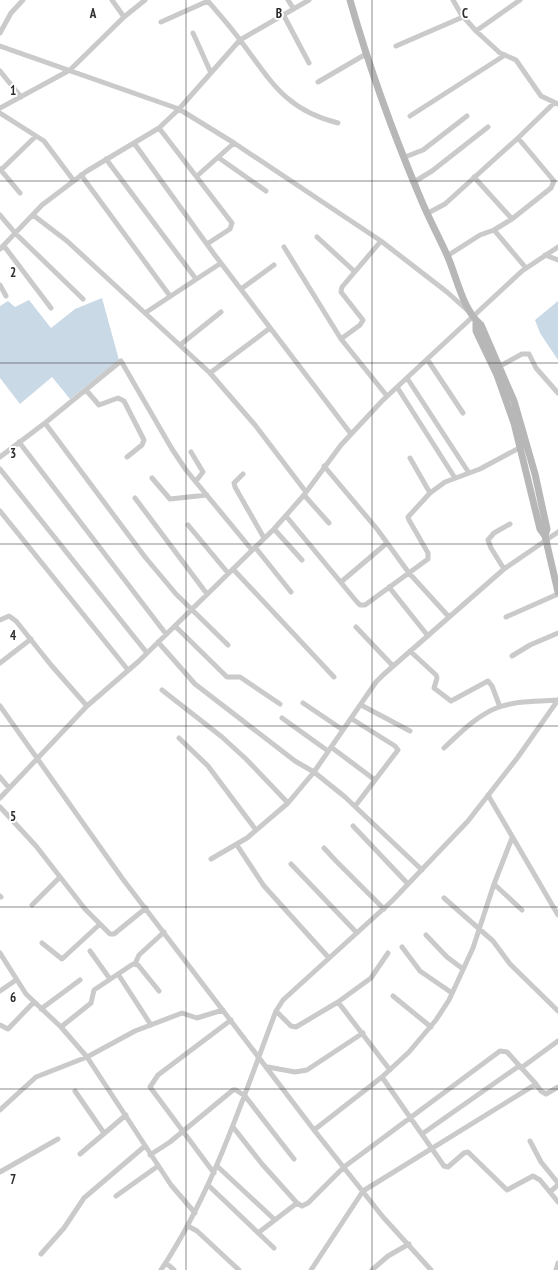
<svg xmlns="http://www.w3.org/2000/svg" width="558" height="1270" font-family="'PT Sans Narrow',sans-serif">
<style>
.water{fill:#cad9e6}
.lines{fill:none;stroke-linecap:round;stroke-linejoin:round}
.street{stroke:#cacaca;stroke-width:5}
.secondary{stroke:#b7b7b7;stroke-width:7}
.grid{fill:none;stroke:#2d2d2d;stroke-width:1;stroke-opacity:0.55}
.grid-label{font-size:13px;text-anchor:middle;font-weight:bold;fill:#2d2d2d;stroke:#fff;stroke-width:4;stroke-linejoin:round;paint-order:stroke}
</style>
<rect width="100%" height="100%" fill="#fff"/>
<path class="water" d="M102,298l17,62 -49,39 -18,-22 -32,27 -20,-26v-72l8,-5 7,6 14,-7 22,28 24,-19z
M558,301v59l-18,-27 -5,-13z"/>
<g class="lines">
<path class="street" d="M112,0l12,17
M207,0c11,13 23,26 33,40 31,41 45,70 98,83
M288,0l5,8
M453,0l8,14 15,17 44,-31
M283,14l26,49
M161,22l47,-21
M476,31l24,22 16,7 25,36 17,8
M0,33l11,-20 12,-13
M193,33l18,40
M0,46l179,63 55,34 147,98 66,51 20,18
M396,46l67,-29
M0,71l21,26
M318,82l48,-28
M0,108l70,-38 54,-53 21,-17
M0,113l44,28 30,40
M410,116l95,-61
M159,128l73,95 -2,6 -23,15
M518,138l36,-35
M134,143l80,111 137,180
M405,157l18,-7 44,-34
M219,158l47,33
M106,159l90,120
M0,169l20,24
M1,170l35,-34
M81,175l89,121
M197,176l37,-33
M474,177l38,42
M414,182l18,-11 56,-44
M428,213l17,-9 73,-66 36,43 -3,7 -39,31 -18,11 -14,5 -33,21
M0,215l16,19 67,65
M33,215l34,26 78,72 76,-50
M494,230l32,38
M317,237l37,34
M4,246l47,62
M284,247l57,92 46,57
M0,249l42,-44 45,-34 72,-43 20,-19 61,-69 69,-40
M545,255l13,5
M0,285l6,11
M241,289l33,-24
M145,313l65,60 45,52 51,67
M341,339l19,-14 3,-5 -22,-28 1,-5 39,-46
M180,345l41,-33
M427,359l36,54
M500,366l22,-12h7l7,14 22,25
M210,373l60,-45
M407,378l62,95
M397,387l58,91
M86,390l13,15 19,-7 6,3 20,39 -2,5 -15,12
M45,423l100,134 31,37 52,51
M19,442l147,192
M191,452l12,20 -7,9
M0,457l45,-34 76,-62 51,88 14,21 66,80
M410,458l20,35
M324,466l53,63 32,44 40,44
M0,469l147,184
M243,474l-9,9 1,4 29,51
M152,478l18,21 37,-4
M304,495l25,28
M135,498l72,96
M0,511l128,159
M286,516l71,86 3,3h5l63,-46v-6l-19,-33 -1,-3 22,-24 15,-11 35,-13 41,-22
M188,525l40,48
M274,529l28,31
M255,547l36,45
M233,569l101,108
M504,569l-13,-21 -3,-8 6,-7 16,-9
M341,582l46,-39
M389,587l39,49
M506,617l52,-23
M0,620l9,-4 7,5 35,44 36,41
M175,626l52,51h13l40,27
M356,627l37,39
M158,642l37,42 100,77 19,11 31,25 77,73
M410,651l26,24 1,3 -3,10 17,13 37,-20 4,5 8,21
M512,656l18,-11 28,-12
M0,663l31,-24
M162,690l60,47 24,22 42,44
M303,703l40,27
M361,705l49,26
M0,706l122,172 192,252 69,87 48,53
M282,718l46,33
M352,719l43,27 3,4 -42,55
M179,738l29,28 48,64
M331,747l44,33
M444,748c16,-15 33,-33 55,-41 18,-6 39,-6 59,-7
M0,777l9,11
M488,795l70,120
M0,798l87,-92 52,-45 135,-132 30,-34 37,-50 41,-44 140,-130 36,-24
M0,807l36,39 49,63 25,25h4l32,-26
M353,826l55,58
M237,845l27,41 65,72
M324,848l12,13 48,48
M211,859l36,-21 41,-35 26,-31 62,-90 7,-7 121,-106 54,-37
M291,864l66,69
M494,884l28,26
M0,896l1,1
M444,898l49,43 17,23 48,47
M32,905l28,-28
M426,935l21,22 16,12
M42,943l20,16 38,-35
M402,947l18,24 32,22
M90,951l20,28
M0,953l26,41 35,33 26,30 84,128 24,28
M135,964l4,-9 25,-23
M118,974l33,51
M0,991l16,-11
M393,996l38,31
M338,1002l33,-24 17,-25
M41,1009l39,-29
M276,1011l15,15 5,1 42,-25 52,68
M0,1025l8,4 26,-27
M61,1027l30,-24 3,-13 39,-26 5,1 21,26
M268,1067l27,5 12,-2 56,-37
M521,1068l37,-27
M382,1077l62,89 4,1 16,-14 4,-1 39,38 26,-14 7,4 18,22
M75,1091l29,42
M0,1110l36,-33 51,-20 48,-26 47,-18 15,5 26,-8
M233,1127l29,37 35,39 5,3 6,-3 36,-36 156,-116 7,1 29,32
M314,1130l68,-53 27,-25 27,-32 13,-20 24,-52 21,-64 18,-46
M422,1134l97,-68
M530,1141l11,21 17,21
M80,1154l46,-39
M150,1155l20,-13 63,-52h3l9,6 49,63
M217,1166l58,54
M0,1172l58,-33
M214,1173l-64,-86 8,-12 73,-55
M208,1185l66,63
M550,1192l8,-7
M116,1196l42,-30
M188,1226l9,5 42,39
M258,1233l39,-30
M41,1254l23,-26 20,-30 61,-52
M166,1263l8,7
M161,1270c53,-80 81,-170 115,-259l7,-11 109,-99 76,-80 50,-64 40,-57
M311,1270l52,-79 173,-107 5,7 5,3 12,-7
M372,1270l16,-14 21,-12
M556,1270l2,-7"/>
<path class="secondary" d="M350,0c19,67 43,133 70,197 8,20 18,38 27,58 10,22 15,54 34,70l33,76 21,73 12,55 -2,7
M476,321v10l21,44 17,48 26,106 5,7 13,56"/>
</g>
<path class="grid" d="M186,0v1270M372,0v1270M0,181h558M0,363h558M0,544h558M0,726h558M0,907h558M0,1089h558"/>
<g class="grid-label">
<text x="93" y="18">A</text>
<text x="279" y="18">B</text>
<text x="465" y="18">C</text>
<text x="13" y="95">1</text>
<text x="13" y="277">2</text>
<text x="13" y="458">3</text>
<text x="13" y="640">4</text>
<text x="13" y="821">5</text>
<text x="13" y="1002">6</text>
<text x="13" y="1184">7</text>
</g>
</svg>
